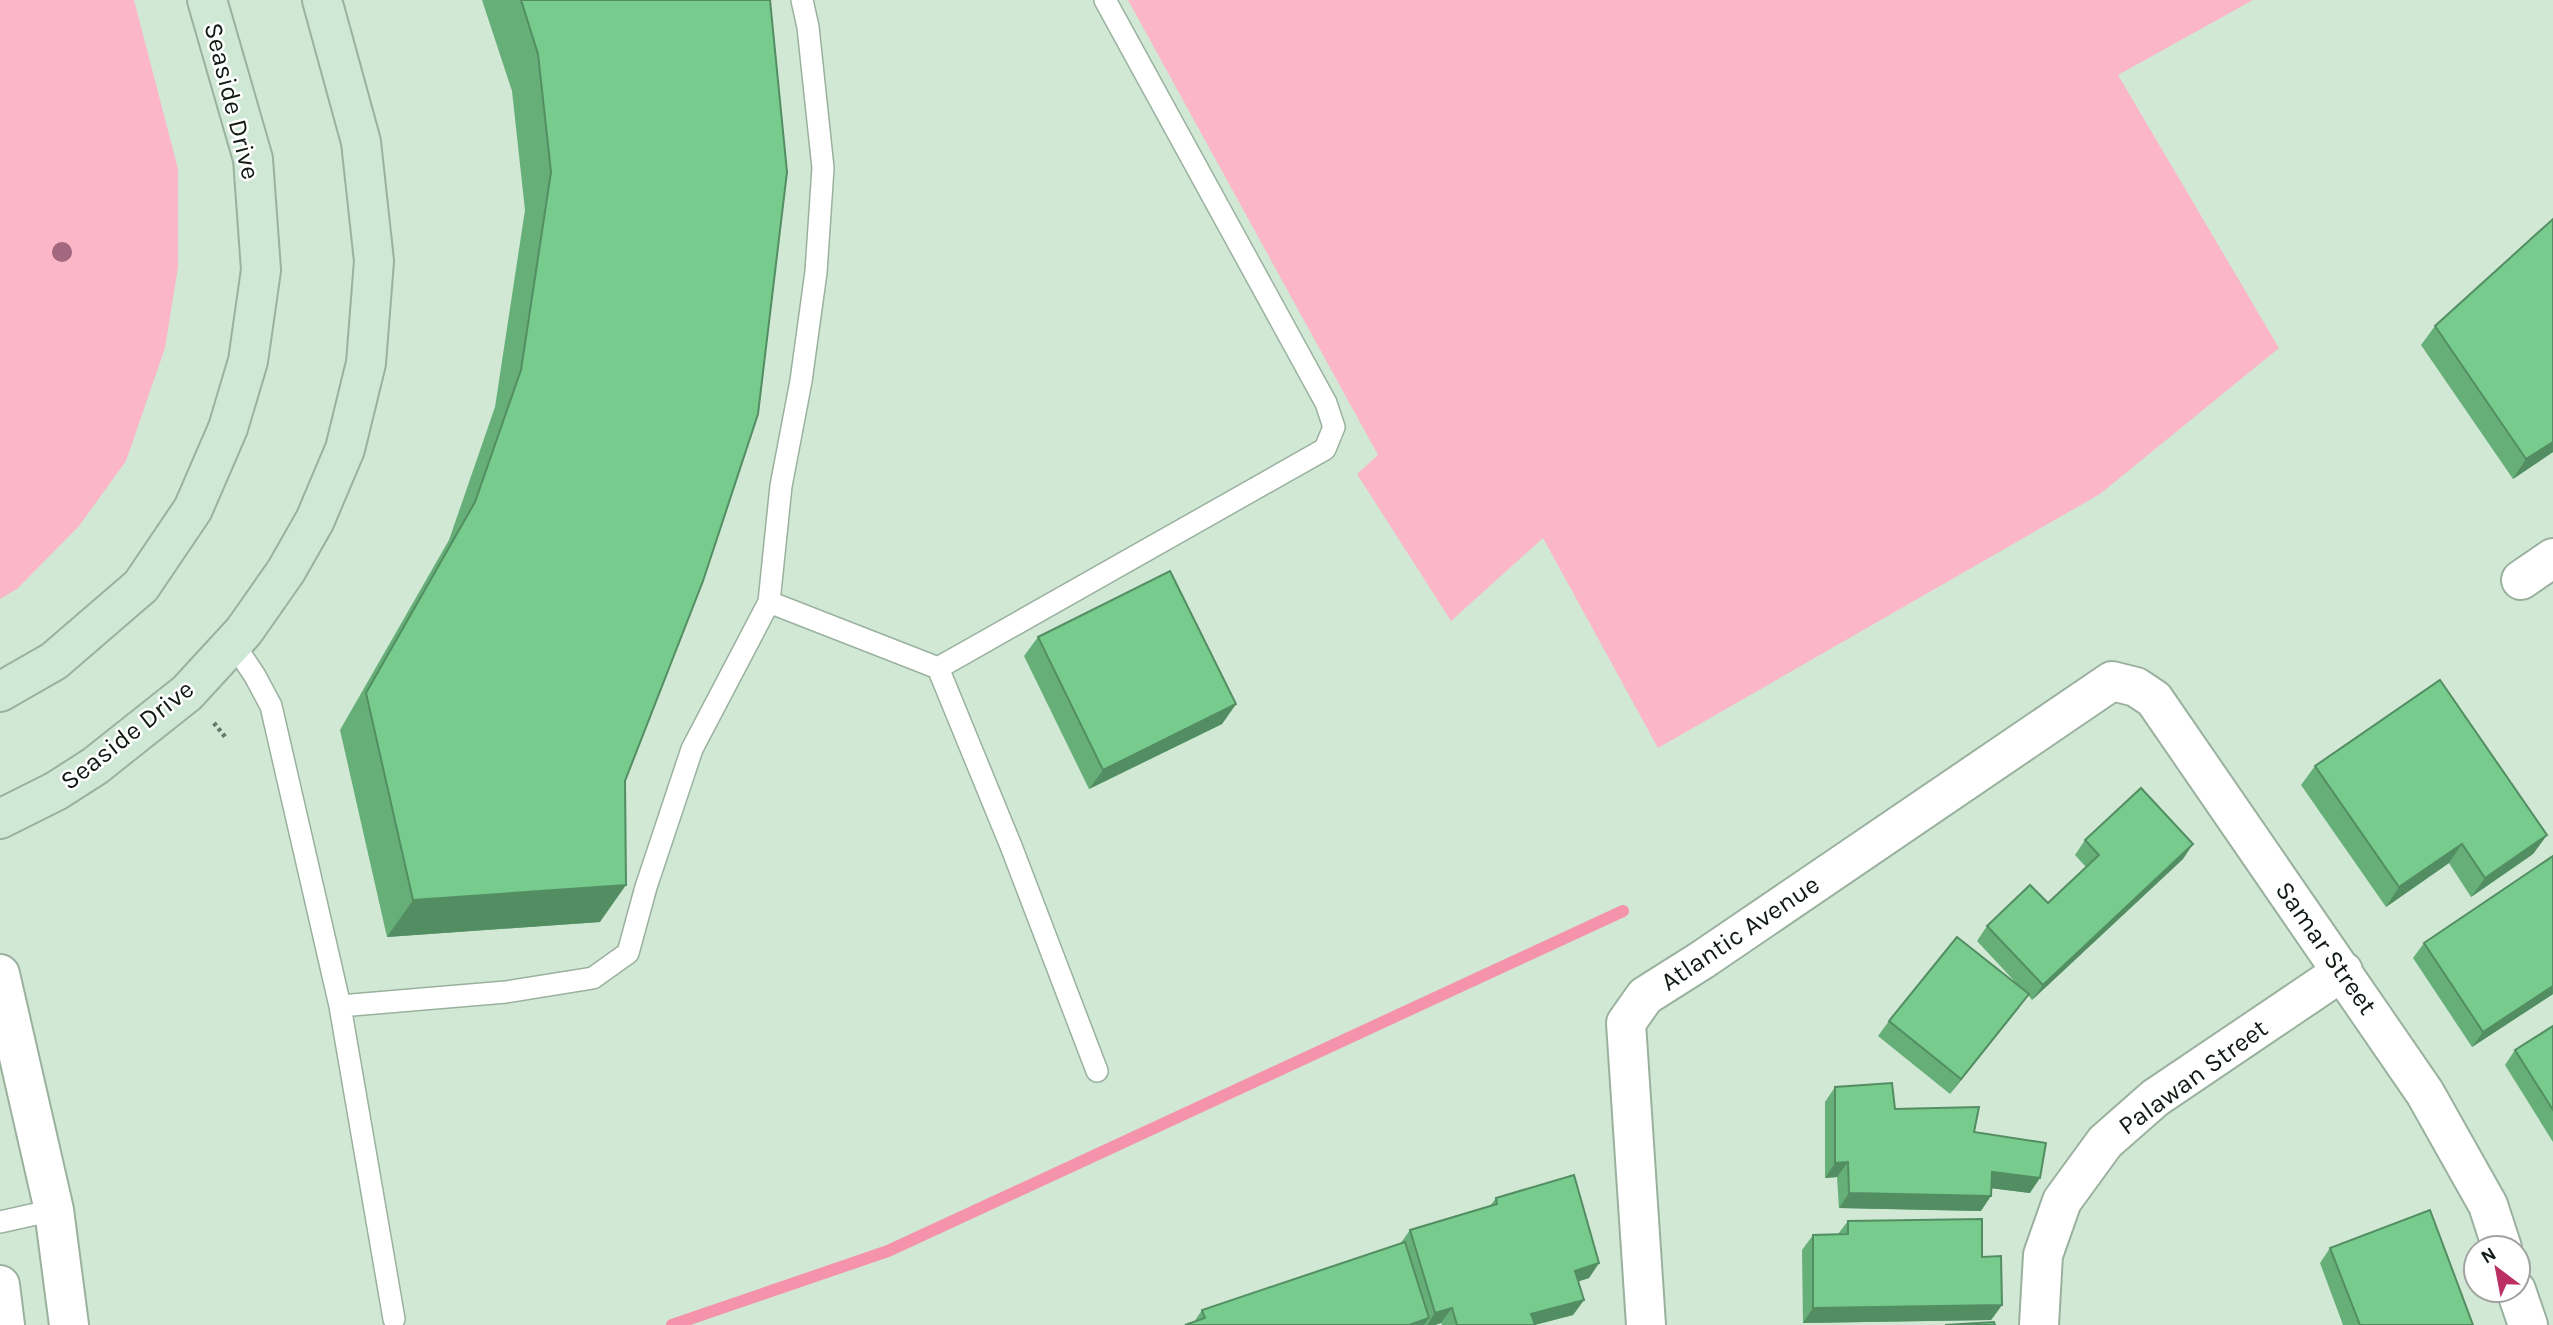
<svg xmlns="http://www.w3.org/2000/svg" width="2553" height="1325" font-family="Karla,sans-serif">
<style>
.green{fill:#fbb7c7}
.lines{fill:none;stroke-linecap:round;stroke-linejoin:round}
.stream{stroke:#f593ac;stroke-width:12}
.lane-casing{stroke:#9ab19e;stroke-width:24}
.street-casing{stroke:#9ab19e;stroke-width:42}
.secondary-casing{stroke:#9ab19e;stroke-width:42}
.path{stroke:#68786b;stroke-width:4.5;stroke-dasharray:3.5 3.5;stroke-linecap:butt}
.lane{stroke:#fff;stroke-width:21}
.street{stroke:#fff;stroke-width:38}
.secondary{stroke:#cfe7d5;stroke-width:38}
.tree{fill:#a1687e}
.wall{fill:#66af79}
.shaded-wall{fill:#538e63}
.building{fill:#77cb8d;stroke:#538e63;stroke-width:2}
.labels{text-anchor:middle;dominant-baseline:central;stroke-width:5;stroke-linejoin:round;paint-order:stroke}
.street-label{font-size:26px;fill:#111a13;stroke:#fff}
</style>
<rect width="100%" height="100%" fill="#d0e8d4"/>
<path class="green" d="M0,0h134l44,169v98l-13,81 -39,113 -47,65 -62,63 -17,10z
M1128,0h1125l-135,75 161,273 -179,146 -442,254 -115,-210 -92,83 -94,-147 21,-19z"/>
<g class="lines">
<path class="stream" d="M672,1325l216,-74 735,-340"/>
<defs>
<path id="lane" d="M769,602l169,66 73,178 86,225
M233,643l22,33 16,30 69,300 54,313
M938,668l387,-219 9,-22 -8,-24 -221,-403
M340,1006l166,-14 87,-14 35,-25 18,-66 46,-138 77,-147 12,-116 20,-105 15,-109 7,-104 -15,-141 -6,-27
M0,1222l54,-12"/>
<path id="street" d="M2521,580l32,-22
M0,974l54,236 15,115
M0,1285l5,40
M2516,1290l12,35
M1646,1325l-20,-302 19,-27 57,-36 410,-279 24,6 18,12 271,394 63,112 14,43
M2039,1325l4,-70 19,-54 43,-59 50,-44 188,-127"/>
<path id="secondary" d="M0,692l54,-31 87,-75 52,-77 35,-81 20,-67 13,-91 -8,-111 -46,-159
M0,819l56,-28 39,-25 92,-73 57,-62 42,-60 29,-51 30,-71 21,-86 8,-102 -13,-119 -39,-142"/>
</defs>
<use href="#lane" class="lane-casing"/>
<use href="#street" class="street-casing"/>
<use href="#secondary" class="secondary-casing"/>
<path class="path" d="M214,723l12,15"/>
<use href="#lane" class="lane"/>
<use href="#street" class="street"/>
<use href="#secondary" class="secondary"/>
</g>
<circle class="tree" cx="62" cy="252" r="10"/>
<path class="wall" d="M482,0h288l-145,781 -25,141 -213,15 -47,-207 109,-190 46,-133 30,-197 -13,-119z
M2435,326l118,126 -40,27 -92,-134z
M1038,637l198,67 -14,20 -133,65 -65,-133z
M2315,766l232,69 -14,19 -62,43 -22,-34 -63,44 -85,-122z
M2085,840l98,19 -151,141 -4,-5 -10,14 -68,85 -72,-58 11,-15 130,-35 -42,-45 10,-15 61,-23 38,-36 -11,-12z
M2553,856v138l-81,53 -59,-89 11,-15z
M2553,1026v116l-48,-77 10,-15z
M1835,1087l60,22 79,23 56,61 -39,-5 -10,23 -142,-3 -2,-31 -12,1v-76z
M1496,1198l103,65 -10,15 -11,3 6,19 -11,15 -38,10h-93l-1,-2 -6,2h-250l9,-3 8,-12 198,-66 10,-14 80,-24z
M1848,1221l134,36 20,48 -11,15 -188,3 -1,-73 11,-15 25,-1z
M2330,1248l143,77h-130l-23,-62z"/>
<path class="shaded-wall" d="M2553,442v10l-40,27 13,-20z
M1236,704l-14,20 -133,65 14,-19z
M2547,835l-14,19 -62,43 14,-19z
M2193,844l-10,15 -151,141 11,-15z
M2462,844l-13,19 -63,44 13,-20z
M626,885l-26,37 -213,15 26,-37z
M2553,986v8l-81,53 11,-15z
M2029,994l-11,15 -68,85 11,-15z
M1848,1162l-11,15 -12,1 10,-15z
M1992,1172l48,6 -10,15 -49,-6z
M1849,1193l142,3 -10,15 -142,-3z
M1599,1263l-10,15 -24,8 10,-15z
M1584,1300l-11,15 -39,10 -3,-11z
M2002,1305l-11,15 -188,3 10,-15z
M1452,1308l-11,15 -6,2h-8l8,-12z
M1429,1318l-5,7h-15z"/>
<path class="building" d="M521,0h249l17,172 -29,242 -55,167 -78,200 1,104 -213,15 -47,-207 109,-191 46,-132 30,-198 -13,-118z
M2553,219v223l-27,17 -91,-133z
M1170,571l66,133 -133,66 -65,-133z
M2440,680l107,155 -62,43 -23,-34 -63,43 -84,-121z
M2141,788l52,56 -150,141 -56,-59 43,-41 18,18 51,-48 -14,-15z
M2553,856v130l-70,46 -59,-89z
M1957,937l72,57 -68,85 -72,-58z
M2553,1026v84l-38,-60z
M1892,1083l3,26 84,-2 -5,25 72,11 -6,35 -48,-6 -1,24 -142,-3 -1,-31 -13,1v-76z
M1574,1175l25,88 -24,8 9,29 -53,14 4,11h-78l-5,-17 -17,5 -25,-83 87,-26 -1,-6z
M2430,1210l43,115h-113l-30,-77z
M1982,1219v38l19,-1 1,49 -189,3v-73l35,-1v-13z
M1405,1242l24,76 -20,7h-224l20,-7 -3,-8z
M1994,1322l1,3h-50z"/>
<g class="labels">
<g class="street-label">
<text transform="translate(232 101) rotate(76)">Seaside Drive</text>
<text transform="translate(127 735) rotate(-38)">Seaside Drive</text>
<text transform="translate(1740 933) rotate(-34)">Atlantic Avenue</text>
<text transform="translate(2326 948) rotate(55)">Samar Street</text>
<text transform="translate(2193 1077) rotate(-36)">Palawan Street</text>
</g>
</g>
<g transform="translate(2497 1269) rotate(328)"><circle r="33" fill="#ffffff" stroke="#a0a3a1" stroke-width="2"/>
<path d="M0-5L12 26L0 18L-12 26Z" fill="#bc2f62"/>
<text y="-10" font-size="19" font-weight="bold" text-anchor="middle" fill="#111a13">N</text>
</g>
</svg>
